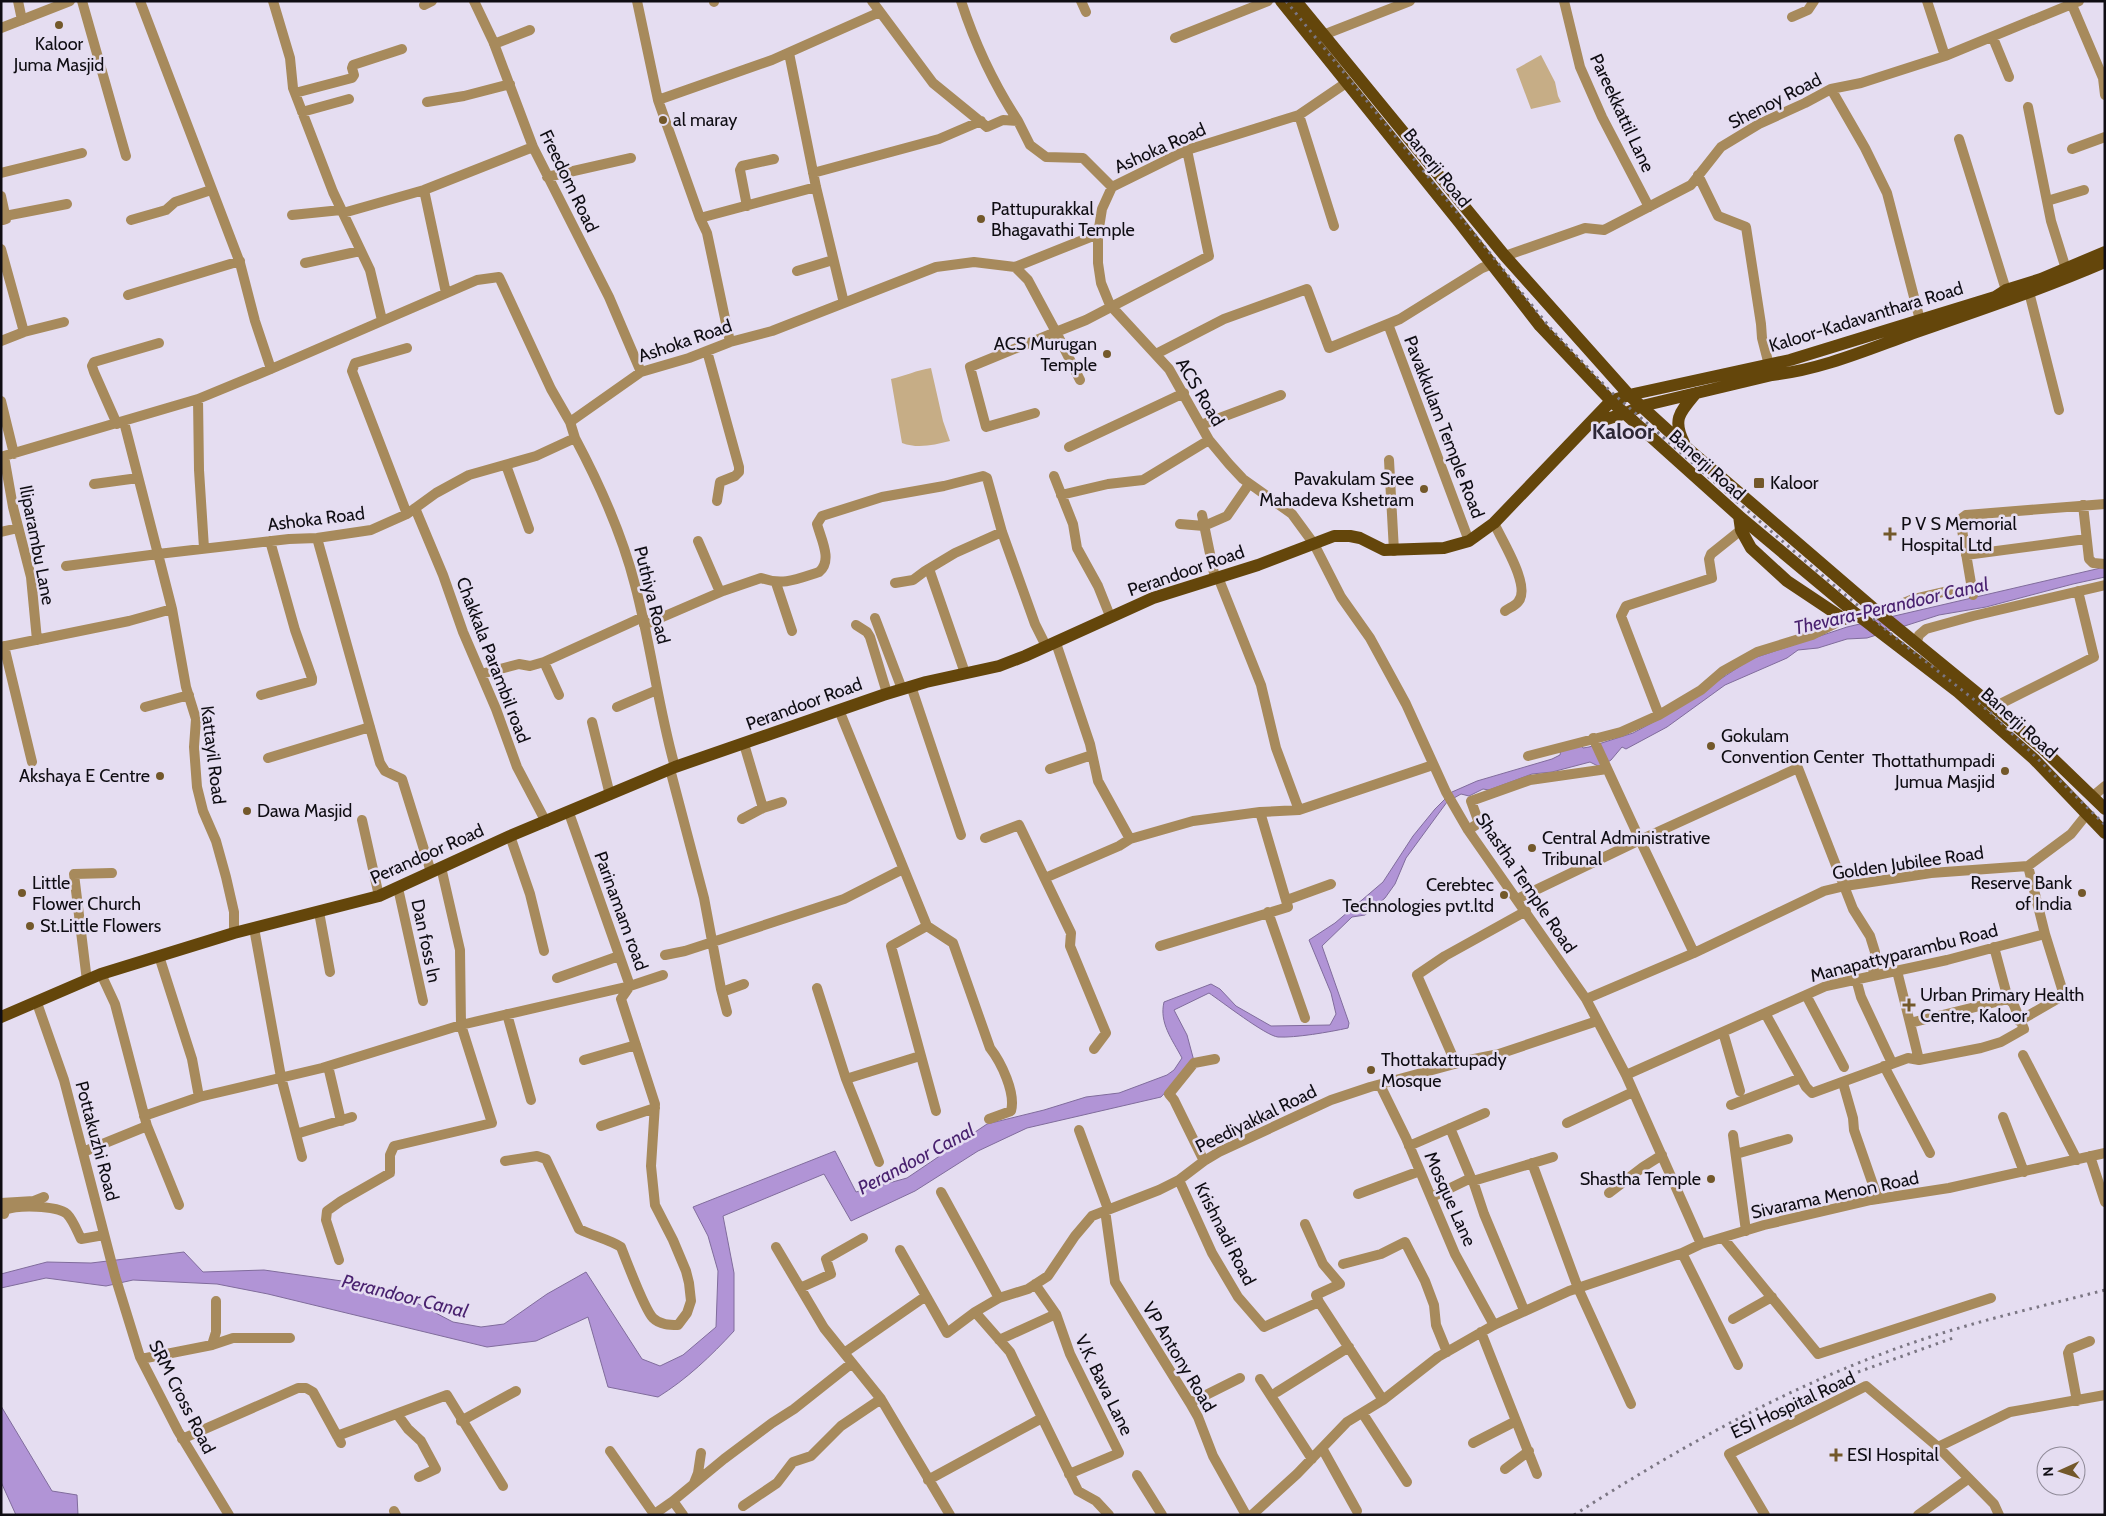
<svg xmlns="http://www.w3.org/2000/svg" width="2106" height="1516" font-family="Cabin,sans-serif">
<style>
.green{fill:#c6ad86}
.water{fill:#b194d6;stroke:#806c9c}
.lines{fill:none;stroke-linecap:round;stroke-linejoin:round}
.minor{stroke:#a78a5c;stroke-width:10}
.major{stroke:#64460b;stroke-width:12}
.rail{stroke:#7b7683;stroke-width:3;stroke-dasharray:2.5 5;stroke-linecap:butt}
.poi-dot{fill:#73582a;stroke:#e5ddf1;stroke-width:2}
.labels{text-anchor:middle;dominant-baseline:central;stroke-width:5;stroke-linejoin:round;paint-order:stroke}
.poi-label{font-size:18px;fill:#0f0d13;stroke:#e5ddf1;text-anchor:start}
.street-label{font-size:18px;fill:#0f0d13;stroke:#e5ddf1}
.water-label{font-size:19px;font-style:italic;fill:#49216f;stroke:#e5ddf1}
.district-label{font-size:22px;font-weight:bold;fill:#2e2837;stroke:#e5ddf1}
</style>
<rect width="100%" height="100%" fill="#e5ddf1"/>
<path class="green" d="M1541,55l14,27 3,14 3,6 -30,7 -15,-40z
M931,368l12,53 7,20c-16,4 -32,8 -48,2l-11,-64c14,-3 26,-9 40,-11z"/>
<path class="water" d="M2105,567v10l-32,7 -87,23 -47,8 -72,23 -20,1 -29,9 -20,2 -11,8 -62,27 -58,42 -41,22 -4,-2 -11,13 -11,7 -10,-5 -38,10 -20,2 -43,16 -6,-1 -14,7 -8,-2 -14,8 -41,56 -11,26 -10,14 -20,17 -13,2 -30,29 27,77 -1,5c-18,4 -53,10 -70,9 -12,-1 -57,-36 -69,-44l-35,17 13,25 7,26 -33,36 -134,31 -49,23 -63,40 -64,30 -27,-47 -101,42 11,57v58c-23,25 -47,48 -76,66l-50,-10 -20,-70 -52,24 -49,6 -219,-53 -51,-10 -84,-4 -27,6 -60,-8 -45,10v-14l46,-12 44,1 93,-11 19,20 61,-2 78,11 63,16 48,25 28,5 23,-3 43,-30 39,-22 56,87 18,7 23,-11 33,-28 2,-56 -10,-35 -15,-29 142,-56 21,41 51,-14 80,-54 57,-14 42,-13 33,-4 48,-18 7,-5 8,-12c-10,-19 -23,-35 -18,-56l47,-18 9,5 16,17 35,20 59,-1 6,-11 -5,-21 -22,-53 26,-17 48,-41 30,-46 22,-27 17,-17 25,-11 75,-22 8,-4 1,-5 20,-5 2,3 6,-1 44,-14 28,-15 90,-59 96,-32z
M1,1406l51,85 25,4 1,20h-62l-15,-33z"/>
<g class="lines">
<path class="minor" d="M18,1l4,19
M82,1l44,155
M140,1l100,262 15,58 16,48
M273,1l17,57 3,30 40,104 37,78 12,50
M474,1l19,40 40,106 76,150 32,75
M637,1l21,99 42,118 116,-31
M714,1v1
M872,1l61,82 54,44 16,-7 15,1 12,24 16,12 37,1 29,29
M961,1c14,43 32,82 57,120
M1081,1l5,11
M1564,1l16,66 22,50 47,90
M1927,1l18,55
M424,5l8,-4
M2072,5l31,73 2,17
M1792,17l16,-7 6,-9
M1,28l69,-27
M1318,37l92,-36
M1175,38l93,-37
M1993,38l16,39
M494,44l36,-14
M789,53l27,134 28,116
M1831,89l34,59 22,45 33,127
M295,93l57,-15 2,-3 -2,-7 1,-3 49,-16
M658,100l114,-40 108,-48
M427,102l37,-6 46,-12
M2028,107l23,114 15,48
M302,112l47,-13
M1299,115l35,111
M1959,139l47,151
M2072,149l33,-12
M1,173l81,-20
M813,173l126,-34 42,-18
M1698,175l20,41 28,11 15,97 1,14 7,27
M547,177l84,-19
M424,190l22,103
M1,196l5,23 -3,1
M2047,201l37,-11
M747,206l-7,-36 2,-4 32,-7
M343,213l81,-23 109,-43
M292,215l49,-5
M5,216l62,-12
M700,218l7,15 23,109
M131,220l35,-10 9,-8 36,-12
M1098,234v29l3,20 9,22 59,64 40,71 20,24 14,15 49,35 22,30 27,53 29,41 36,66 40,88 22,38 118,169 40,76 75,169
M1,249l23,83 -23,9
M1505,256l80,-28 19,2 87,-45 30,-38 38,-23 46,-21 26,-14 30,-6 84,-27 134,-55
M305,263l55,-12
M1015,267l13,13 28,52 30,-12 123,-64 -22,-106
M797,271l36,-11
M2029,292l30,118
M128,295l112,-34
M1388,324l81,217
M24,332l40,-10
M707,351l32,116v5l-4,4 -15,6 -3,19
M1156,354l68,-35 83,-30 22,59 71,-29 82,-51 10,-4
M1,401l13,53
M1035,413l-49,14 -16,-60 86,-35 24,48
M117,424l-23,-52 -2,-6 2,-4 65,-19
M1201,425l80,-30
M575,438c25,47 47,96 60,147 16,60 23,122 40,182
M1069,447l115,-54
M4,456l9,51 18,70 6,63
M1,457l197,-58
M1389,460l5,91
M506,465l23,64
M1054,476l19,48 4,24 21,38 12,30
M94,484l44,-6
M1061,495l47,-11 35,-4 66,-40
M2083,505l6,54 4,4 12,1
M415,508l28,67 20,57 33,77 21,58 29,55
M407,514l-55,-143 3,-8 52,-15
M1202,515l13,63
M1494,523c7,16 38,64 24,79 -3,4 -9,6 -13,9
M1180,524l24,2 23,-10 22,-32
M1741,530l-30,24 -2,5 3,19 -86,28 -5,10 38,99 42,-25 22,-19 34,-19 55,-17 32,-16
M1,532l17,-4
M317,538l63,225 5,8 17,8 29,93
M698,541l22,51
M204,548l-5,-78 -1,-71 73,-30 206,-89 22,-3 52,112 19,33
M1966,555l120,-16
M66,566l92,-12 -34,-132
M929,569l36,104
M1218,577l43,108 15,63 23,62
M776,583l16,48
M895,583l18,-3 12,-9 30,-18 47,-21
M1973,595l-12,-71 1,-6 4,-3 139,-11
M172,609l14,78 10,32 -2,28 3,40 6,24 13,30 10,36 8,35v21
M1879,613l34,-14 39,-9
M875,618l27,71
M644,625l79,-34 38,-13c22,8 36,1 58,-6 14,-11 2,-33 -2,-48l5,-8 60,-19 62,-11 39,-10 4,2 15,54 33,92 11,22
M856,625l11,7 3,5 17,56
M1056,643l34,101 8,37 32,58
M1916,644l3,-9 7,-6 47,-13 132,-31
M4,646l28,116
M1,647l128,-26 43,-12 -14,-55 131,-15 28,-1 54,-8 36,-16 29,-21 33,-18 67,-19 39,-18 -5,-16 71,-50 48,-14 41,-16 42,-11 164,-64 38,-5 41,5 83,-33 4,-25 10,-22 75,-37 112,-35 47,-32
M544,662l15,33
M481,674l38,-10 11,2 14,-4 99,-45
M911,686l50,149
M261,695l51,-14v-3l-17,-48 -25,-89
M145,707l44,-12
M617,707l40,-17
M1994,707l100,-50 -16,-66
M839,710l88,216 26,17 37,105c11,14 26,45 21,63l-22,8
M592,722l18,73
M1593,738l47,102 158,-72 55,141 17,27 5,16 -2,24
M744,744l19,64
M1528,756l93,-24 38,-17
M268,758l102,-31
M670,769l34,129 17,91 6,23
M1050,769l42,-14
M2093,796l12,-10
M742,819l21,-11 19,-6
M362,820l17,76
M1468,830l11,-7 -8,-22 59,-21 77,-11
M510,836l20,58 14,57
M985,838l34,-13 52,108 -1,13 36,87 -12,16
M1045,878l74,-32 11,-7 63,-18 67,-9 39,-2 134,-45
M398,888l25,113
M1517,899l123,-59 54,113
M1287,900l44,-16
M319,912l11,60
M1268,912l37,106
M927,926l-36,20 45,165
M254,928l27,149 21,80
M1160,946l128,-39 -28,-95
M1994,947l14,52
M665,955l20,-4 159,-52 59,-30
M159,956l33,103 7,38
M1897,971l13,52 98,-24 5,4 11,26 -23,13 -20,6 -62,12 -9,-37
M101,974l14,30 32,122
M557,978l62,-22
M1856,979l5,18 31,66
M87,981l-13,-107 38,-1
M817,988l29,91 33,83
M722,992l22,-8
M1806,995l38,72
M1586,999l108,-46 130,-62 21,-5 86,-13 97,-7 43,-32 16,-20
M37,1003l27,77 51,196 25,81 38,74 51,84
M1765,1013l41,74 6,6 96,-35 11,2
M507,1014l24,86
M2019,1021l40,-23 4,-6 -18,-58
M1723,1032l17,59
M2023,1055l54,105
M584,1060l52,-15
M1456,1064l-39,-89 28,-19 81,-45
M328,1066l13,55
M1884,1066l46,87
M1626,1075l200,-89 121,-26 98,-26 -17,-68
M846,1079l74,-23
M1843,1083l10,35 1,12 24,69
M1380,1085l26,53 49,116 39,71
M1731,1105l70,-27
M144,1116l55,-19 123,-29 139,-43 169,-39 33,-11
M2003,1117l21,55
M1567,1123l66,-31
M601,1126l54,-18
M1079,1130l29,79
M296,1134l56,-17
M1733,1135l13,96
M1409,1146l76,-33
M83,1152l64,-26 32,79
M1736,1154l52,-15
M2090,1156l15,46
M505,1161l32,-5 9,3 33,70c14,7 29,10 42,18 5,13 24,63 32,71 7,7 17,7 25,7l9,-12 4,-12 -2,-18 -3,-12 -13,-31 -18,-35 -4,-39 4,-62 -34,-105 9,-13 -61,-173
M1204,1161l-30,-61 -5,-6 25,-31 21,-4
M1532,1163l46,125 53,116
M1179,1180l33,73 26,44 26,30 55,-25 64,98
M941,1192l58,106
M1609,1193l34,-26 19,-12
M1358,1194l62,-23
M1432,1197l39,-19 -21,-50
M1,1203l33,-2 10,-4
M1105,1210l10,72 75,121 8,14 15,39 33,59
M4,1214l1,-4c12,-5 51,-5 62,4 6,6 10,17 14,25l23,-4
M1305,1224l18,40 17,20 -24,11 3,7
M1723,1238l95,116 173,-56
M776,1247l48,81 57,71 69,116
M900,1250l47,83 28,-21 24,-14 29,-9 20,-13 27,-40 17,-20 67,-26 20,-10 25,-19 15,-9 112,-52 39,-13 99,-27 30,-6 98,-33
M1682,1253l56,112
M339,1260l-13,-40 1,-9 14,-10 49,-28v-18l4,-9 98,-23 -31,-98 -1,-75 -19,-83
M1343,1264l38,-10 24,-12 20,39 9,24 2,20 11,27
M1035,1284l21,30 14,40 49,99 -50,21
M800,1288l31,-14 -5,-15 37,-21
M1524,1310l-40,-96 -11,-33 80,-24
M975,1312l35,40 68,139 18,10 13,14
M1733,1319l39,-22
M1481,1332l56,142
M999,1340l57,-26
M212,1345l4,-13v-31
M844,1353l82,-57
M141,1359l71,-14 21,-7h57
M1260,1379l52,80
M1277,1392l72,-45
M2077,1401l-9,-48 2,-4 20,-8
M1190,1403l50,-25
M397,1414l11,15 13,12 15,28 -17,8
M1363,1414l44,68
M461,1421l55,-30
M337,1436l110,-41 56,91
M182,1439l116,-51h8l7,4 28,51
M1473,1443l43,-22
M1938,1447l72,-35 95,-17
M1322,1448l35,63
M610,1451l44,63
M1505,1469l24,-18
M1137,1475l25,40
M928,1480l114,-62
M694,1483l4,-10 3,-20
M673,1501l10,14
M743,1506l34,-23 16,-21 18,-6 30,-30 40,-27
M394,1511l2,4
M653,1515l20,-14 51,-42 48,-36 22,-14 58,-46
M1252,1515l45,-41 50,-52 36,-22 55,-43 56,-32 75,-34 113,-38 19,-9 63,-19 107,-25 78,-12 156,-35
M1765,1515l-36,-61 137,-68 72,61 56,57 5,11
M1918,1515l50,-36"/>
<path class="major" d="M1281,1l178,221 81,104 71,75 128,115 116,97 103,79 76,67 71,74
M1296,1l209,255 124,139 57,52 193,166 115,94 49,42 62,60
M1591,424l35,-11 16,-7 130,-31c47,-5 92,-24 136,-40 66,-23 132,-45 197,-73
M1684,443c-12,-24 -4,-31 12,-50
M1739,516l2,14 10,18 36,33 57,38 11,-6
M1,1017l100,-43 133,-41 145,-37 131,-60 165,-69 208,-72 43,-13 73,-16 26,-10 128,-58 105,-33 76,-29h16l10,2 24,12 60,-2 25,-7 25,-18 117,-122 18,-6 161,-35 205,-63 11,-7 35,-11 64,-27"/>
<path class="rail" d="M1286,1l266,329 58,61 186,162 95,81 100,79 114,112
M1858,1372l95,-34
M1574,1515c112,-72 231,-138 359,-179 56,-18 114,-31 172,-46"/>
</g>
<g class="poi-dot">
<circle cx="59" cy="25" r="5"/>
<circle cx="663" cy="120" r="5"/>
<circle cx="981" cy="219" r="5"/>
<circle cx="1107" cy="354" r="5"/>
<rect x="1753" y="477" width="12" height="12" rx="2.5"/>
<circle cx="1424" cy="489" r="5"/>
<path d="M1887.5 526.5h5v5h5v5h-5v5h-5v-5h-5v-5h5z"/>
<circle cx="1711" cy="746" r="5"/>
<circle cx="2005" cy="771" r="5"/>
<circle cx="160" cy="776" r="5"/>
<circle cx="247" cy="811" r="5"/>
<circle cx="1532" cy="848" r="5"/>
<circle cx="22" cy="893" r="5"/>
<circle cx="2082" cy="893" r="5"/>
<circle cx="1504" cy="895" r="5"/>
<circle cx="30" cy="926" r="5"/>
<path d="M1906.5 997.5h5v5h5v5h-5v5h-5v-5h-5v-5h5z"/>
<circle cx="1371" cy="1070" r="5"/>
<circle cx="1711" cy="1179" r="5"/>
<path d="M1833.5 1447.5h5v5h5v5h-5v5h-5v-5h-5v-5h5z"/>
</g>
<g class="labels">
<g class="poi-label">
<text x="59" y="44" text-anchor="middle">Kaloor<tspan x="59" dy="21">Juma Masjid</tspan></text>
<text x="673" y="120">al maray</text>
<text x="991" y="209">Pattupurakkal<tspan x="991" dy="21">Bhagavathi Temple</tspan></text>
<text x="1097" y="344" text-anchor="end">ACS Murugan<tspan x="1097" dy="21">Temple</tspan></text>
<text x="1414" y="479" text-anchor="end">Pavakulam Sree<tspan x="1414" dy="21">Mahadeva Kshetram</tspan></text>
<text x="1770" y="483">Kaloor</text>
<text x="1901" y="524">P V S Memorial<tspan x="1901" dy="21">Hospital Ltd</tspan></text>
<text x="1721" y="736">Gokulam<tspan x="1721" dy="21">Convention Center</tspan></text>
<text x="1995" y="761" text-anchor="end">Thottathumpadi<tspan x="1995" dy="21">Jumua Masjid</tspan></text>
<text x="150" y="776" text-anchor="end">Akshaya E Centre</text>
<text x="257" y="811">Dawa Masjid</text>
<text x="1542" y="838">Central Administrative<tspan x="1542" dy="21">Tribunal</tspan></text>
<text x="32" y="883">Little<tspan x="32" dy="21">Flower Church</tspan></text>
<text x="2072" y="883" text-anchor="end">Reserve Bank<tspan x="2072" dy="21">of India</tspan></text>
<text x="1494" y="885" text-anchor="end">Cerebtec<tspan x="1494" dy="21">Technologies pvt.ltd</tspan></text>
<text x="40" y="926">St.Little Flowers</text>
<text x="1920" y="995">Urban Primary Health<tspan x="1920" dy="21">Centre, Kaloor</tspan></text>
<text x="1381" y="1060">Thottakattupady<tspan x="1381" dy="21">Mosque</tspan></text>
<text x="1701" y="1179" text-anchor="end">Shastha Temple</text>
<text x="1847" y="1455">ESI Hospital</text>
</g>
<g class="street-label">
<text transform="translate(1775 101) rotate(-27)">Shenoy Road</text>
<text transform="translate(1622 113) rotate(65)">Pareekkattil Lane</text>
<text transform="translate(1160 148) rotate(-24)">Ashoka Road</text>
<text transform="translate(1437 168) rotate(51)">Banerji Road</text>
<text transform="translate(569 181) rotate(64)">Freedom Road</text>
<text transform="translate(1866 317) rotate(-17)">Kaloor-Kadavanthara Road</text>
<text transform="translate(685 341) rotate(-19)">Ashoka Road</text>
<text transform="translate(1200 392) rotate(59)">ACS Road</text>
<text transform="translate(1444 427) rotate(69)">Pavakkulam Temple Road</text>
<text transform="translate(1707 465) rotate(42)">Banerji Road</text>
<text transform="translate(316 519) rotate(-7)">Ashoka Road</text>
<text transform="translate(37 545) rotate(79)">Iliparambu Lane</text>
<text transform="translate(1186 571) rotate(-19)">Perandoor Road</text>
<text transform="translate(652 595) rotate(76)">Puthiya Road</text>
<text transform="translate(493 660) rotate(69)">Chakkala Parambil road</text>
<text transform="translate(804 704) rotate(-20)">Perandoor Road</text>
<text transform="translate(2019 723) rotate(42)">Banerji Road</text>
<text transform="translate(213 755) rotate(83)">Kattayil Road</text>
<text transform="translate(427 854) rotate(-24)">Perandoor Road</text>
<text transform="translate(1908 863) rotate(-8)">Golden Jubilee Road</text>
<text transform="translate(1526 883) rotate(56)">Shastha Temple Road</text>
<text transform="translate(621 911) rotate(70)">Parinamam road</text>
<text transform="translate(426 941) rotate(78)">Dan foss ln</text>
<text transform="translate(1904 953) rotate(-14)">Manapattyparambu Road</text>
<text transform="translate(1256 1119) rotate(-26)">Peediyakkal Road</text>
<text transform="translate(97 1141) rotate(75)">Pottakuzhi Road</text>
<text transform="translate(1835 1195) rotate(-12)">Sivarama Menon Road</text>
<text transform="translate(1450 1199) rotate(66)">Mosque Lane</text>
<text transform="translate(1225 1234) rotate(63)">Krishnadi Road</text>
<text transform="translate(1179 1357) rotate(59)">VP Antony Road</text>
<text transform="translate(1104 1385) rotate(64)">V.K. Bava Lane</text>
<text transform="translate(182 1397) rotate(63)">SRM Cross Road</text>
<text transform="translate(1793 1405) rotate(-25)">ESI Hospital Road</text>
</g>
<g class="water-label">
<text transform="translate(1891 606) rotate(-13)">Thevara-Perandoor Canal</text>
<text transform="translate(916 1159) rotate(-28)">Perandoor Canal</text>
<text transform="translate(405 1296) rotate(14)">Perandoor Canal</text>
</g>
<g class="district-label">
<text x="1623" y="431">Kaloor</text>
</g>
</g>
<rect width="2106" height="1516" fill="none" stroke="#0f0d13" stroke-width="5"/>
<g transform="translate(2061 1471) rotate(267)"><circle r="24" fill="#e5ddf1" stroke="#8f8a98"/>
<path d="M0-4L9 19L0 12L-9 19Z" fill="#73582a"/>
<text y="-8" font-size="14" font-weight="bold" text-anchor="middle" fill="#0f0d13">N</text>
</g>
</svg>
